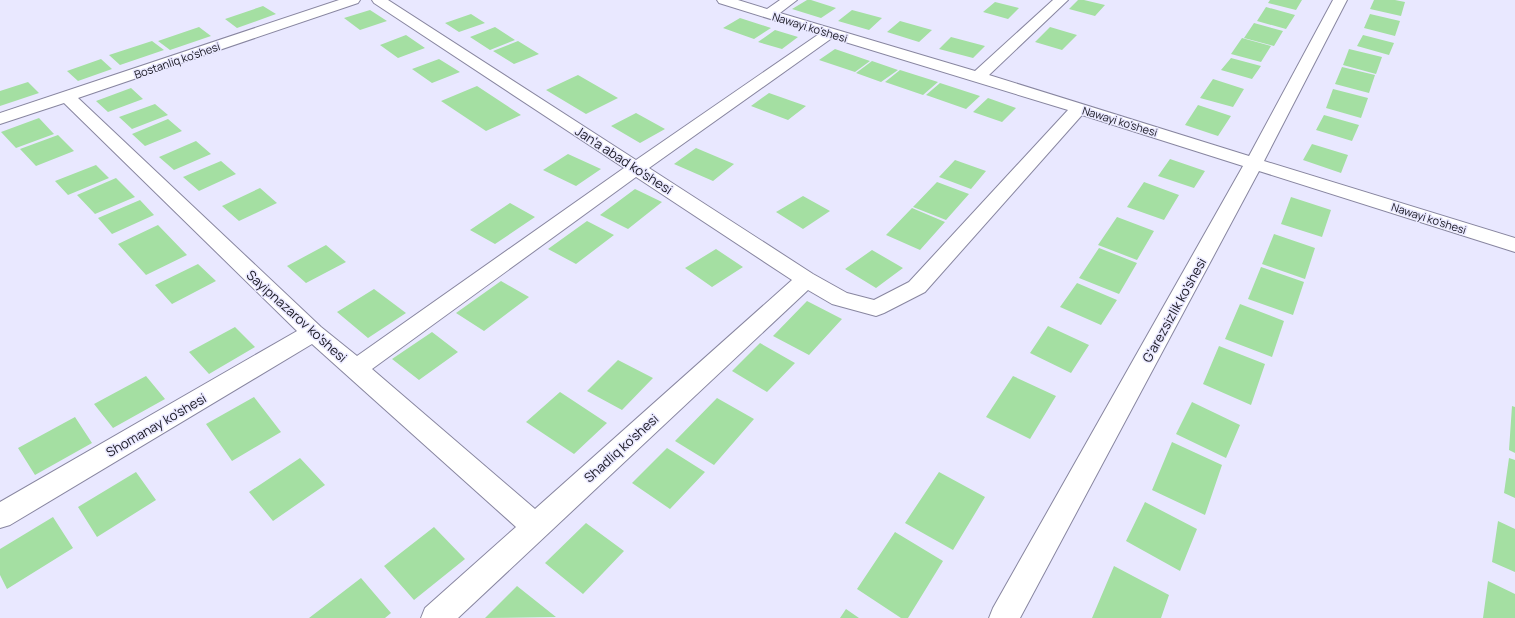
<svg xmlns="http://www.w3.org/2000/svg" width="1515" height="618" font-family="Manrope,sans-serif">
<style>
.building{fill:#a4dfa2}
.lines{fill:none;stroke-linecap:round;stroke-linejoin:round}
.minor-casing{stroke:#8886a0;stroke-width:2}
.minor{fill:#fff;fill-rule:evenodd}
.labels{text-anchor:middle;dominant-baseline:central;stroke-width:3;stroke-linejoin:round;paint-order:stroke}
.far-street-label{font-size:11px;fill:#181721;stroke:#e9e8ff}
.street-label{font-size:13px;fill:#181721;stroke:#e9e8ff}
</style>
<rect width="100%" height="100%" fill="#e9e8ff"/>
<path class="building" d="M807,0h4l25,8 -15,10 -29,-9z
M1078,0h6l21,5 -10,11 -26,-7z
M1270,0h32l-6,10 -28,-7z
M1374,0h21l10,2 -4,14 -31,-7z
M995,2l24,6 -11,11 -25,-7z
M263,6l13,8 -39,14 -12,-9z
M1266,7l29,8 -9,14 -29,-8z
M370,10l17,11 -27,9 -16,-12z
M852,10l30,8 -13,12 -31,-9z
M471,14l14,9 -26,9 -14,-9z
M1370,14l30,7 -5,15 -31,-8z
M740,18l31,10 -17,11 -31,-11z
M900,21l32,9 -13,12 -32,-10z
M1254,23l29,8 -9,15 -30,-8z
M199,27l12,9 -41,14 -12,-9z
M495,27l20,13 -25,10 -20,-13z
M1050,27l27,8 -15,15 -27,-8z
M775,30l23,7 -16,12 -24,-7z
M406,35l19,13 -27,10 -18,-13z
M1363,35l31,8 -5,12 -32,-9z
M951,37l34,9 -12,12 -34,-9z
M1242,38l29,8 -10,16 -30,-8z
M152,41l12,9 -44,15 -11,-10z
M518,41l21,13 -25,10 -21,-13z
M835,49l35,12 -15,11 -36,-12z
M1349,49l33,8 -6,17 -33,-9z
M1231,58l30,8 -9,13 -31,-9z
M101,59l11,10 -34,12 -11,-10z
M439,59l21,13 -28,11 -20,-14z
M872,61l26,9 -17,12 -25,-9z
M1342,67l33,8 -6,18 -34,-9z
M900,70l38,12 -15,13 -38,-13z
M578,75l40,23 -32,16 -40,-24z
M1213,79l31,10 -11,18 -33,-9z
M28,82l11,11 -39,13v-15z
M940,83l40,13 -14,13 -40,-14z
M477,86l44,29 -35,16 -45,-30z
M131,88l12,11 -35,13 -12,-11z
M1333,89l35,9 -7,20 -35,-10z
M769,93l37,13 -18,14 -37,-14z
M988,98l28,10 -14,14 -29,-10z
M155,104l13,11 -36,14 -13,-12z
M1198,105l33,11 -13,20 -33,-11z
M636,113l29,16 -25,14 -29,-17z
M1324,115l35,10 -7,16 -36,-11z
M39,118l15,16 -38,14 -15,-16z
M168,119l14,12 -37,15 -13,-12z
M58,135l16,16 -38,15 -16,-17z
M196,141l15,13 -37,16 -15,-13z
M1312,144l36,11 -7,18 -38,-13z
M696,148l38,16 -21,17 -39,-17z
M568,154l33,15 -25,17 -33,-16z
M1170,159l35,12 -11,17 -36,-12z
M955,160l31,11 -15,18 -32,-12z
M221,161l15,13 -37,17 -16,-14z
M96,165l13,13 -41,17 -13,-14z
M116,178l19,19 -40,17 -18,-19z
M937,182l32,12 -23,26 -33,-13z
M1144,182l35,13 -15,25 -37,-13z
M260,188l17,15 -38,18 -17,-15z
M635,189l27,13 -34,27 -28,-14z
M803,196l27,15 -27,18 -27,-17z
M1291,197l40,13 -9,27 -41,-13z
M140,200l14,15 -42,19 -14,-16z
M510,203l25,14 -40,27 -25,-14z
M912,208l33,14 -25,28 -34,-15z
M1117,217l37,14 -17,29 -39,-15z
M587,221l27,14 -38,29 -28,-15z
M158,225l29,30 -41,20 -28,-31z
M1274,234l41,14 -10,31 -43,-15z
M326,245l20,17 -40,21 -19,-17z
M1099,248l38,15 -18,31 -40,-16z
M716,249l27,18 -31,20 -27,-19z
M872,250l31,18 -27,20 -31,-19z
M198,264l18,17 -44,23 -17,-19z
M1261,267l43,15 -11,33 -45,-16z
M501,281l28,16 -45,34 -28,-18z
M1077,283l40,17 -16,25 -41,-18z
M374,289l32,24 -38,25 -31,-26z
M807,301l35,18 -33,36 -36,-19z
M1240,304l44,17 -12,36 -47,-18z
M1048,326l41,19 -18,28 -41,-20z
M235,327l20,20 -46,27 -20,-22z
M432,332l26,20 -39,28 -27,-21z
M760,343l35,20 -28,29 -35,-21z
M1219,346l46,18 -14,41 -48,-21z
M618,360l35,18 -31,32 -35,-19z
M146,376l19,23 -52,29 -19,-24z
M1013,376l43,20 -26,43 -44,-22z
M560,392l47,31 -33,31 -48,-32z
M254,397l27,35 -49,29 -26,-37z
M717,398l37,21 -40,46 -39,-24z
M1192,402l48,23 -14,33 -50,-24z
M1512,406l3,1v46l-6,-3z
M75,417l17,26 -57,32 -17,-27z
M1172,442l50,23 -17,50 -53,-25z
M667,448l38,24 -35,37 -38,-26z
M300,458l25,27 -52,36 -24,-29z
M1509,458l6,2v38l-11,-5z
M136,472l20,28 -59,37 -19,-30z
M939,472l46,25 -32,53 -48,-27z
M1145,502l52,27 -17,42 -54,-30z
M53,517l20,31 -66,41 -7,-14v-26z
M1498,521l17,8v43l-23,-10z
M586,523l38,28 -41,43 -38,-31z
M434,527l31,32 -51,41 -30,-34z
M895,532l48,29 -35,57h-7l-44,-29z
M1114,566l55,29 -8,23h-69z
M361,578l30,35 -6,5h-76z
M1488,581l27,13v24h-32z
M517,586l39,31 -71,1z
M846,609l13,9h-19z"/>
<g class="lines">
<defs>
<path id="minor" d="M339,0h21l-2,3 -280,95 243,229 36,29 267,-188 -250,-165 -2,-3h16l248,160 183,-126 -100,-31 -2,-3h21l29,9 13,-9h17l-17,13 195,58 78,-71h15l-79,75 260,81 84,-156h14l-83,161 251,77v14l-256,-81 -239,447h-31l4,-10 250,-442 -161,-51 -157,177 -41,21 -8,3 -44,-12 -24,-14 -350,328h-37l4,-10 91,-81 -204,-183 -302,181 -10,3v-26l297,-171 -233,-228 -64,21v-11zM832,38l236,72 -159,172 -35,18 -27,-7 -34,-19 -164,-106zM636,177l156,103 -257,229 -163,-140z"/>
</defs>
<use href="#minor" class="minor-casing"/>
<use href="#minor" class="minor"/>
</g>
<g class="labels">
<g class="far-street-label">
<text transform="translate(810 27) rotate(17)">Nawayi ko'shesi</text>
<text transform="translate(177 60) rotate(-19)">Bostanliq ko'shesi</text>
<text transform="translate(1120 121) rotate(17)">Nawayi ko'shesi</text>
<text transform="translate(1429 218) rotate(18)">Nawayi ko'shesi</text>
</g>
<g class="street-label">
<text transform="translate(624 160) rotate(33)">Jan'a abad ko'shesi</text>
<text transform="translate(1174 310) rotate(-61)">G'arezsizlik ko'shesi</text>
<text transform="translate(297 316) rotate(42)">Sayipnazarov ko'shesi</text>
<text transform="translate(156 425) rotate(-30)">Shomanay ko'shesi</text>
<text transform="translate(621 448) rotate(-42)">Shadliq ko'shesi</text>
</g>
</g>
</svg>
